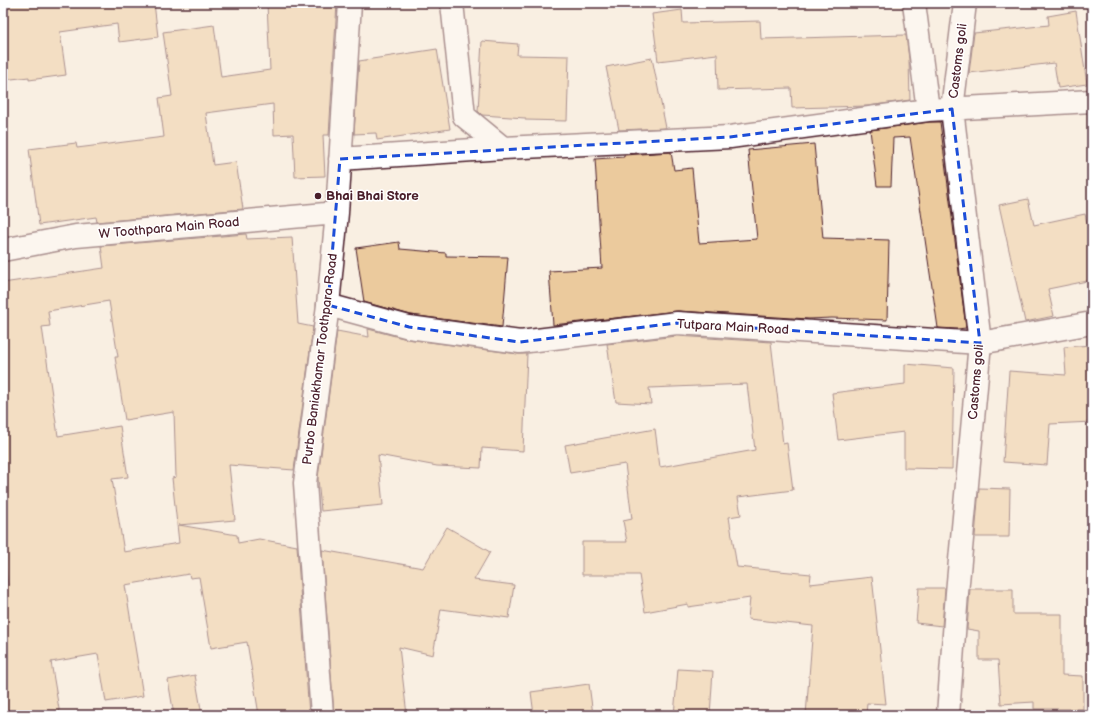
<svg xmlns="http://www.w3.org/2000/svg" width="1095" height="718" font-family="'Balsamiq Sans',sans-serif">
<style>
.building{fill:#ebca9d;stroke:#4a1f2b;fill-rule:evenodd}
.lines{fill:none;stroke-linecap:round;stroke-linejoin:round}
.street-casing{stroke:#4a1f2b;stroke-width:25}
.secondary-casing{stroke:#4a1f2b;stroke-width:25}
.street{stroke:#fff;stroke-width:22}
.secondary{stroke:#fff;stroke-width:22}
.marked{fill:none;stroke:#1d4ed8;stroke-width:3;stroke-dasharray:8 5;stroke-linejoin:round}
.poi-dot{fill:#4a1f2b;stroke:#fff;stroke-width:1.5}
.labels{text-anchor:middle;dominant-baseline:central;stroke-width:3;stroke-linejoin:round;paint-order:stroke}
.street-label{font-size:13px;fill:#4a1f2b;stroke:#fff}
.poi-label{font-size:13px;font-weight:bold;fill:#4a1f2b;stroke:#fff;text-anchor:start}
</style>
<rect width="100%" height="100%" fill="#f9efe2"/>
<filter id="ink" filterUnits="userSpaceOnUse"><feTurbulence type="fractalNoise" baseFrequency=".025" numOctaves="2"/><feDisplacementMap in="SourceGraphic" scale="8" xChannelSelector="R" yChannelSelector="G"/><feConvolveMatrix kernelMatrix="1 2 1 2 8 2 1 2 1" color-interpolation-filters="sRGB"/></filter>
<g filter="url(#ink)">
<path class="building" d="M3,3h151l4,34 -39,5 -2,-18 -57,8 6,43 -37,5v-3l-26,3z
M267,3h70l-8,132h-6l2,41 -30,1 -2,-43 -19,1 -1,-31 -67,9 7,52 23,-3 7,47 -146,13 -1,-5 -57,8 -10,-76 47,-6 1,5 87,-11 -5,-39 13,-2 -9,-64 51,-7 7,52 49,-7z
M682,10l1,13 77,-2 1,18 145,-4 3,24 1,41 -42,6 -76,2 -1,-20 -73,2 -1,-36 -59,7 -6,-47z
M1076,11l11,73 -29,4 -4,-25 -85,10 5,-40 75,-8 -1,-9z
M482,41l36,3 -1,11 52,1 -2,65 -42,-1v-2l-43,-3 -4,-4z
M437,49l13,80 -73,11 -1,-7 -22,1 5,-73z
M652,58l14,70 -47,2 -13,-63z
M929,122h11l26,206 -9,1 -19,-1 -28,-191 -17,1 -2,48h-14l-7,-56z
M814,144l9,94 66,2 -2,80 -55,-2 -23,1 -131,-8 -125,14 -4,-54 53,-3 -7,-109 29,-2v-2l47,-3 3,18 18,-2 7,75 58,-4 -9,-89z
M1028,199l6,26 51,-11 7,32v34l-44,9 6,27 -29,6 -26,-117z
M246,234l1,5 45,-2 6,87 15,3 -19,143 -65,-5 6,55 -56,5 58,10 1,8 21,-4 38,7 12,169h-50l-12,-73 -36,6 -12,-71 -9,1 -1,-4 -64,11 18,111 -37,6 -8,-48 -47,8 9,53h-57v-129l5,-1 -5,-36v-266l101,-15 -3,-22zM109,301l9,56h-3l10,63 49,-8 2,65 -4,1 7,65 -55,9 -12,-73 16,-2 -8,-51 -62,10 -16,-109 8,-1 -2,-15z
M399,242l1,7 46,4v3l62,1 -6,70 -91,-12 -47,-13 -8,-54z
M368,329l39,10 111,15h9l-4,97 -41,-3 -1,20 -44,-2 -59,-11 5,50 -62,6 -3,-33 19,-147 32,6z
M677,336l94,6 12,102 4,-1 6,47 -55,7 3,18 -12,2 8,50 74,7 -1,10 62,-7 14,127 -19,-1 -1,12h-60l7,-89 -65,-7 2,-21 -62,9v-3l-43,8 -6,-37h-57v-33h45l-4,-21 9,-2 -7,-55 -55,9 -5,-28 90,-16 5,38 95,-17 -8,-66 -98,4 2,16 -35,-2 -9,-58z
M1092,345v77l-42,2 -3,41 -44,-3 6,-91 57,4 -2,-28z
M905,364l49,4 -2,101 -48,-1v-36l-66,8 -6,-47 73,-9z
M979,488l31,1 -1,48h-34z
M447,527l43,25 -16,28 40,5 -5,33 -68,-9 -8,46 -34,-8 8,68h-73l-12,-165 101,18z
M919,588h26l-3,38 -26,-3z
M970,589h43v25h49v61l21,1v33h-49v-7l-33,2 -3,-44h-19v-29l-12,-2z
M678,669l35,2 -3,44h-36z
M195,675l7,40h-28l-6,-35z
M589,684l4,31h-59l-3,-23z"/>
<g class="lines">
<defs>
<path id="street" d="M452,3l12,113 39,32 227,-11 198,-27 164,-9
M914,3l14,107
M340,159l163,-11
M3,250l73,-14 261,-23
M322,715l-17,-232 23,-178 9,-92 13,-210
M948,715l9,-122 23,-250 -28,-234 13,-106"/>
<path id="secondary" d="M328,305l81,22 111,15 157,-19 303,20 112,-20"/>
</defs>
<use href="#street" class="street-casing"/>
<use href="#secondary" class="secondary-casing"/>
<use href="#street" class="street"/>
<use href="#secondary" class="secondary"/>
</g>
</g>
<path d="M0 0H1095V718H0ZM952,109l28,234 -303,-20 -157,19 -111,-15 -81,-22 12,-146 390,-22z" fill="#f9efe2" fill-opacity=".55" fill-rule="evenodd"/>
<path class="marked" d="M952,109l28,234 -303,-20 -157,19 -111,-15 -81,-22 12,-146 390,-22z"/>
<circle class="poi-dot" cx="318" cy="196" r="4"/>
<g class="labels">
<g class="street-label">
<text transform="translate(958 61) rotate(-83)">Castoms goli</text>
<text transform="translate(169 228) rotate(-5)">W Toothpara Main Road</text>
<text transform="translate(733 327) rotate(3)">Tutpara Main Road</text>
<text transform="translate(320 359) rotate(-83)">Purbo Baniakhamar Toothpara Road</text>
<text transform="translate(976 382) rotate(-85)">Castoms goli</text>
</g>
<g class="poi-label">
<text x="326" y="196">Bhai Bhai Store</text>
</g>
</g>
<rect width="1095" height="718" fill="none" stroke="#fff" stroke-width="16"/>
<rect x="8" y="8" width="1079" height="702" fill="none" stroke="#4a1f2b" stroke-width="1.5" filter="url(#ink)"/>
</svg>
